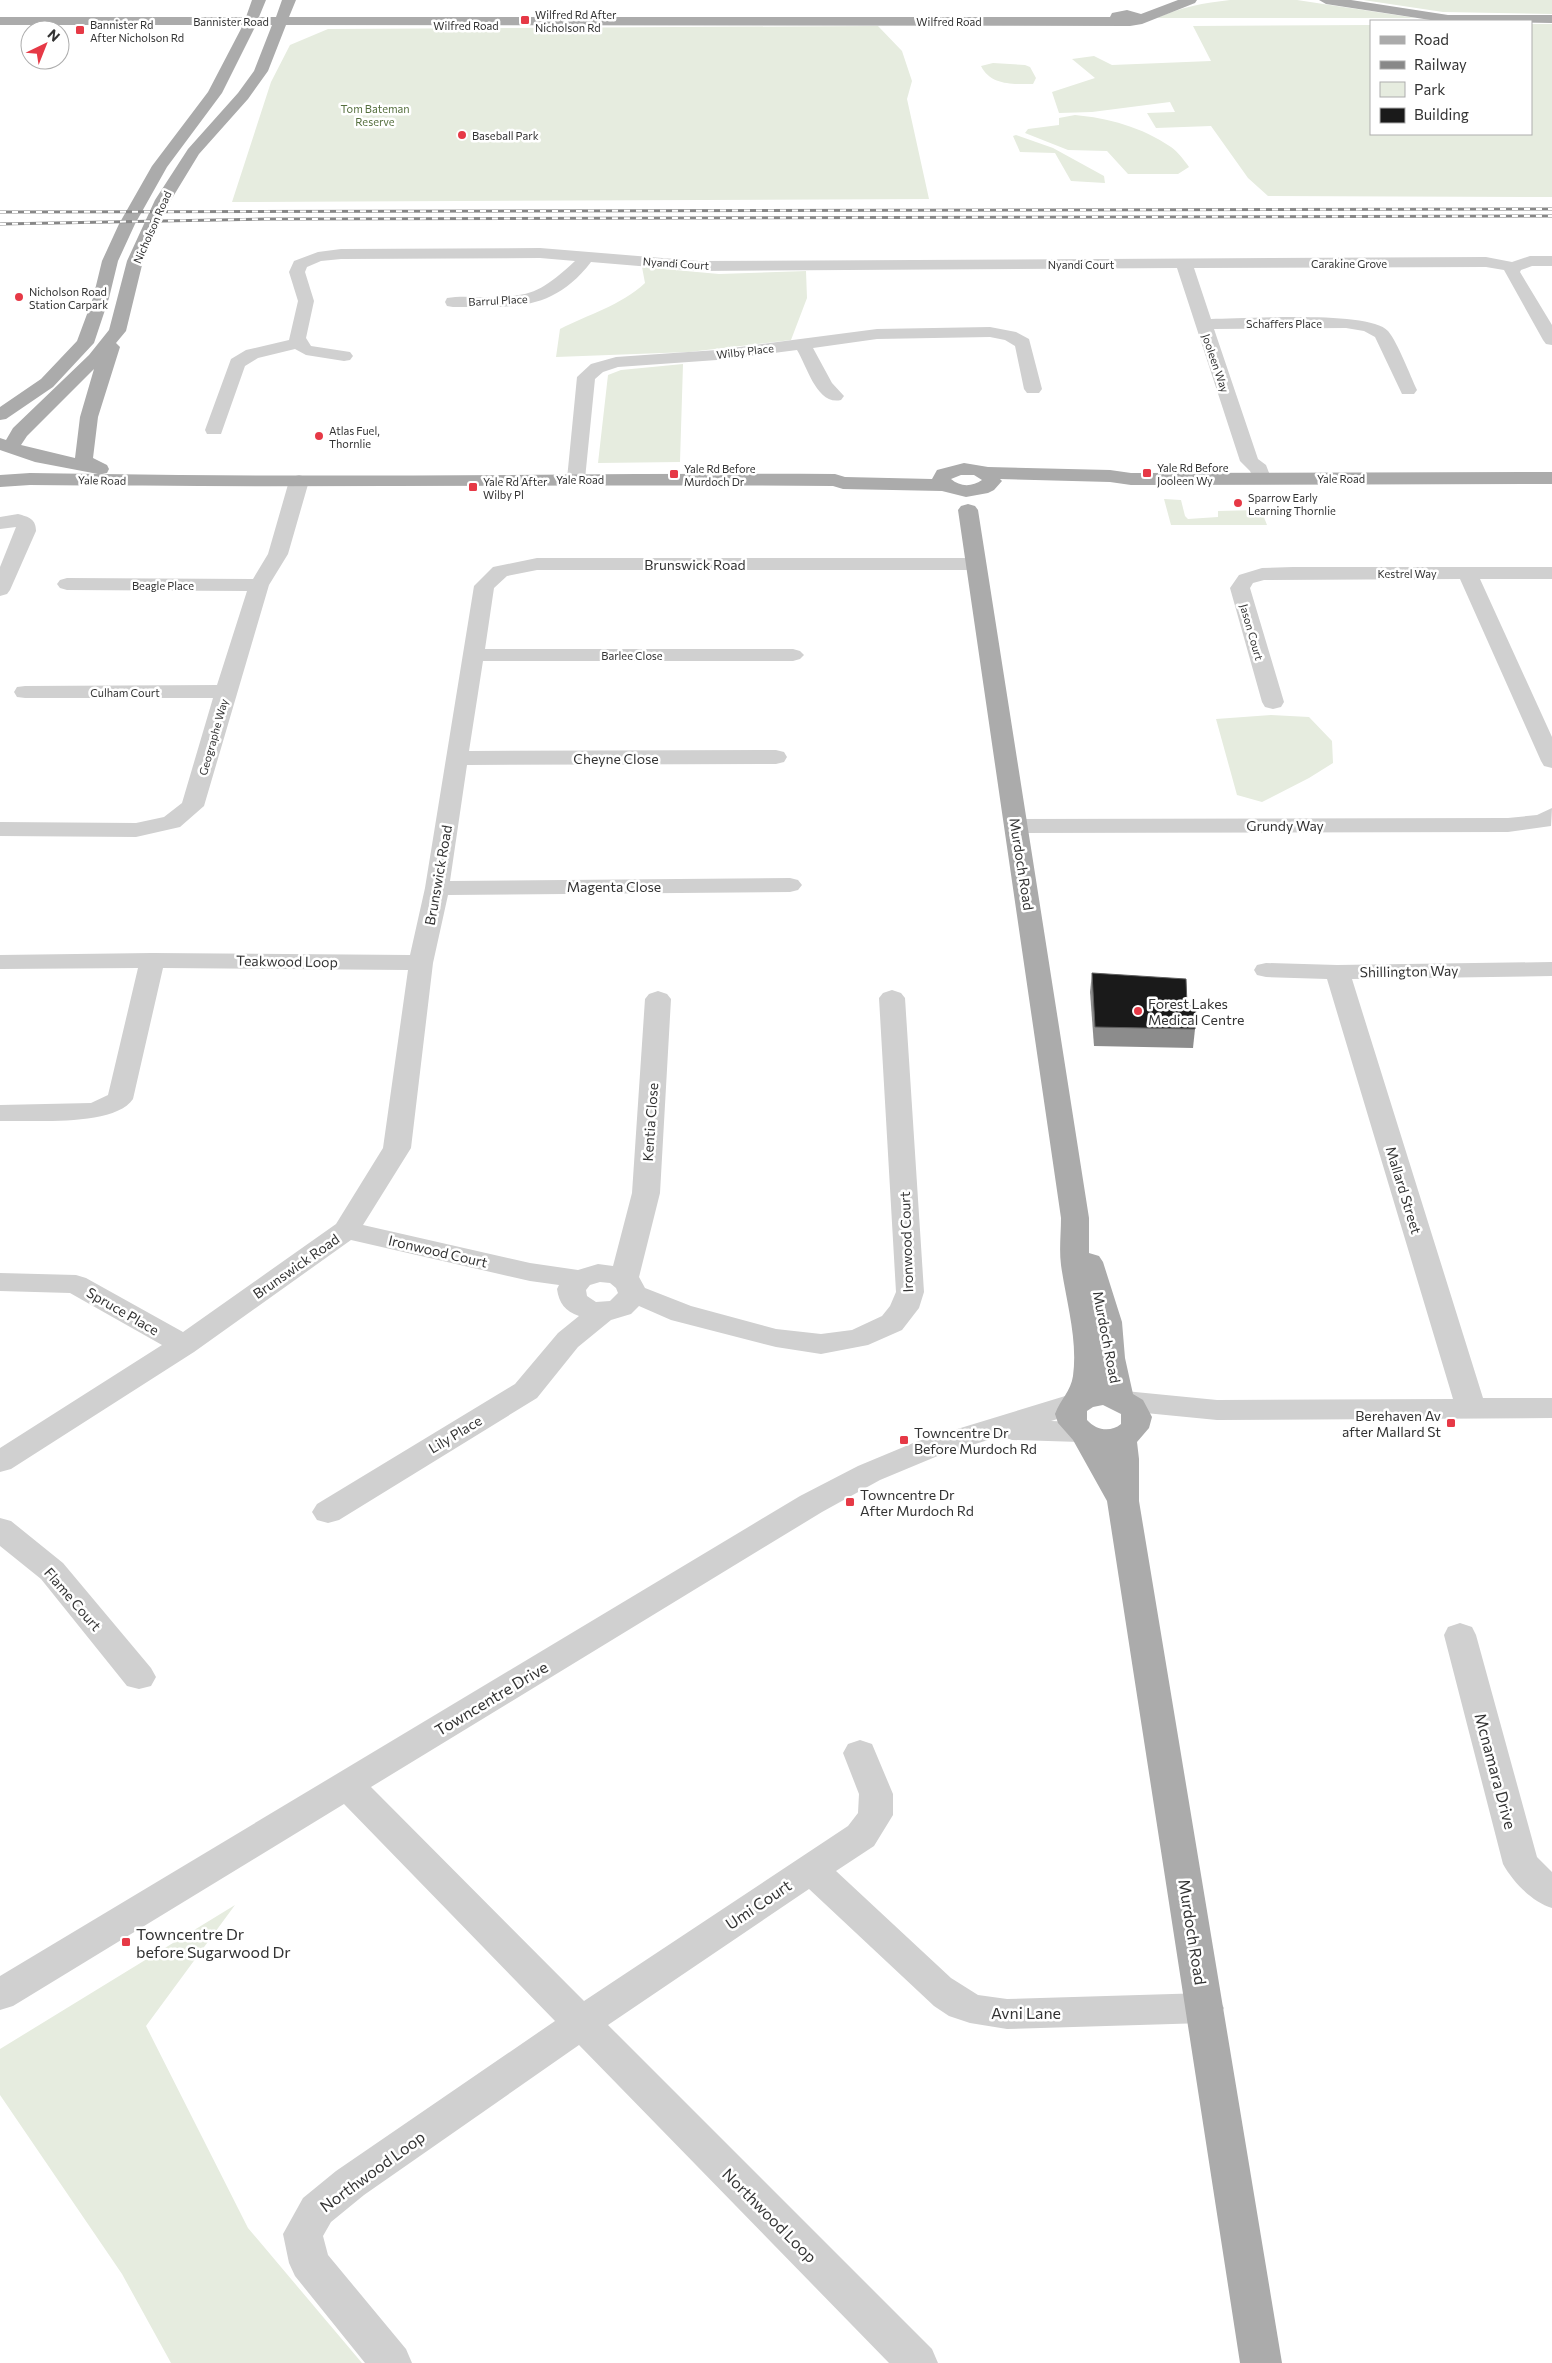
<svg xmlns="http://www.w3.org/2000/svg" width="1552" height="2363" font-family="Commissioner,sans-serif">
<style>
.green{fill:#e6ecdf}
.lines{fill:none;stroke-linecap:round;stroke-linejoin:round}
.minor{fill:#d0d0d0;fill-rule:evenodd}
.major{fill:#ababab;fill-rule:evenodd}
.rail-casing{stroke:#888;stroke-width:3}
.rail{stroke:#fff;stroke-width:2;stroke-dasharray:6;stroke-linecap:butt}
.wall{fill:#8c8c8c}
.building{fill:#1a1a1a;stroke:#5f5f5f}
.poi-dot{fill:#e63946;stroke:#fff;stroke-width:2}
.labels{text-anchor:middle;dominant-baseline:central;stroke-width:5;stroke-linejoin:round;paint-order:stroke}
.far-poi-label{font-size:11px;fill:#333;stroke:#fff;text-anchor:start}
.far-street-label{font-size:11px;fill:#333;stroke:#fff}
.far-park-label{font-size:11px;fill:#56703f;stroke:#fff}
.street-label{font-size:14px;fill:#333;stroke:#fff}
.poi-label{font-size:14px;fill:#333;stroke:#fff;text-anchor:start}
.near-street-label{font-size:16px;fill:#333;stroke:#fff}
.near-poi-label{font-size:16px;fill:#333;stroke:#fff;text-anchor:start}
</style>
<rect width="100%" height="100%" fill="#fff"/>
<path class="green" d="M1230,0h67l119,18h-259c24,-11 47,-15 73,-18z
M1363,0h189v14l-109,-2z
M1531,24h21v173l-284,-1 -20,-18 -37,-52 -55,2 -9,-15 28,-1 -5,-10 -78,10 -33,1 -7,-21 43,-14 -23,-19 22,-3 18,9 99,-4 -18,-35 178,-1v109h160z
M878,26l24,25 10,30 -5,18 22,100 -697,3 39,-120 19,-37 38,-16z
M993,63l32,2 5,2 6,11 -3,6c-19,0 -42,2 -52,-18z
M1075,115c33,3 67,12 96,32 7,5 13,13 18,20l-11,7h-50l-21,-23 -39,-1 -43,-17 3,-4 31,-4v-7z
M1016,135l37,13 51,28 1,7 -34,-2 -16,-28 -35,-1 -7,-16z
M642,267l77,7 87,-3 1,27 -16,42 -102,12 -133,5 4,-28c29,-15 60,-23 85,-46z
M683,364l-3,98 -82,1 10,-88 13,-5z
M1164,499l17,1 4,16 3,3 30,-2v-6l40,-1v-3h2l7,18h-96z
M1271,715l38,2 23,24 1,22 -24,15 -47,24 -25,-7 -21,-76z
M235,1905l-89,121 102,202 114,135h-191l-49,-89 -122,-179v-46z"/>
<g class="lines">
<path class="minor" d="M540,248l159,13 787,-4 26,5 18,-6h22v10h-20l-11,4 -1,2 32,53v20l-6,-1 -3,-4 -39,-70 -18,-3 -292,1 17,51c32,0 158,-9 177,12 10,12 22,44 29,59l-3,4h-12l-27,-57 -11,-6 -18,-3 -132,1 44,130 8,6 5,13 -2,4 -7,2 -7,-2 -5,-11 -10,-10 -63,-193 -478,3 -108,-9c-39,51 -81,45 -138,45l-6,-1 -2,-4 2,-4c11,-2 23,-1 35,-1 48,0 57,-3 93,-36l-35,-3 -199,1 -20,2 -14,6 -2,5 9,29 -8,37 5,8 39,6 3,4 -3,4 -6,1 -38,-6 -11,-6 -37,9 -13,8 -24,68h-14l-2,-4 26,-71 15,-9 43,-10 9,-39 -9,-29 5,-11 24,-9 23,-3z
M990,327l26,5 13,7 13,50 -3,4h-12l-3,-4 -9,-43 -10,-6 -15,-3 -113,2 -64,9 19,35 12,13 -3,4c-24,6 -34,-34 -44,-50l-80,10 -99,7 -15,5 -8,7 -10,100 -2,4 -7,2 -7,-2 -2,-4 10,-102 14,-13 25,-7 101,-7 160,-21z
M299,475l7,2 3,4 -21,73 -19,31 -65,221 -24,21 -44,10 -136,-1v-14l136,1 28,-6 18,-14 31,-105h-188l-8,-1 -3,-5 3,-5 8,-1 192,-1 30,-94 -180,-1 -7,-2 -3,-4 3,-4 7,-2 186,1 15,-25 21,-73 3,-4z
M18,514c11,3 18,5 18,17l-26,59 -3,4 -7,2v-29l16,-40 -16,2v-12z
M537,558h438l7,2 3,4 -3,4 -7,2h-438l-30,6 -13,12 -9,61h308l7,2 4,4 -4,4 -7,2h-310l-14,90 307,-1 8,2 3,5 -3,5 -8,2 -309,1 -17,116 340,-3 8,2 4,5 -4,5 -8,2 -342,3 -15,68 -22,185 -48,77 167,38 48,7 20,-6 15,2 19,-73 13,-194 4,-5 9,-3 9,3 4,5 -11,194 -21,84 6,11 46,18 85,23 45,5 31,-4 30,-14 8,-10 6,-14 -17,-294 4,-5 9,-3 9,3 4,5 19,294 -5,16 -17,22 -34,15 -47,9 -45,-7 -105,-27 -32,-14 -8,8 -20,6 -33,27 -41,51 -198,122 -11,3 -11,-3 -5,-8 5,-8 198,-120 43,-51 21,-17c-14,-5 -20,-13 -22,-27l2,-4 -29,-4 -179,-41 -157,112 -183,117 -11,3v-24l162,-103 -92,-52 -70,-2v-18l76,2 10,3 97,54 153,-108 47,-76 25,-178 -245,-2 -30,131c-19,28 -100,21 -133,22v-16l91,-2 17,-8 30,-127 -138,1v-14l152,-2 258,2 15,-67 49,-302 19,-19zM600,1282l10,1 6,5 2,5 -8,8 -14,1 -9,-6 -1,-6 4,-5z
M1293,567h259v12h-72l72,158v31l-8,-2 -3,-5 -81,-182 -196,1 -11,3 -3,5 34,114 -3,5 -8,2 -8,-2 -3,-5 -32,-114 9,-13 23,-7z
M1552,808l-1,18 -43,6 -491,1 -8,-2 -4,-5 4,-5 8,-2 491,-1 29,-3z
M1552,962v14l-200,3 131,419h69v20l-335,2 -92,-9 -11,-3 -4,-7 4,-7 11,-3 92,9 236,-1 -126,-420 -61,-2 -9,-2 -3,-5 3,-5 9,-2 71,2z
M1075,1393l11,3 4,7 -4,7 -35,11 29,1 11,3 4,7 -4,7 -11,3 -68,-2 -11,-4 -61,19 -60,25 -58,32 -451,275 213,214 264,-175 10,-13 1,-19 -16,-41 5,-9 12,-4 12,4 21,50v21l-19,31 -38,25 115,107 27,17 29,4 198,-6 13,4 6,11 -6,11 -13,4 -198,6 -37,-6 -21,-7 -15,-10 -125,-117 -201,136 324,324 6,14h-49l-310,-318 -215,150 -33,27 -8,14 5,19 78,94 6,14h-47l-70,-87 -6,-13 -6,-29 20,-36 33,-27 219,-150 -211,-217 -331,202 -13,4v-34l800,-480 58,-30 60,-25z
M0,1518l11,3 52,42 88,105 5,9 -5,9 -12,3 -12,-3 -86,-107 -41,-33z
M1460,1623l12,4 4,8 61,222 15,15v36c-20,-6 -39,-26 -49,-44l-59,-229 4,-8z"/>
<path class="major" d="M252,0h14l-7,17h17l6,-17h14l-7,17h821l2,-4 15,-3 14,4 37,-14h19l-2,3 -53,21 -12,2 -844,-1 -18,46 -20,28 -49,55 -28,46 -28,61 -17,70 -10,12 4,4 -22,70 -5,41 14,7 2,4 -2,4 -5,1c244,4 489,-1 733,0l10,3 87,2 5,-9 27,-7 24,4 122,3 21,3 421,-1v12l-421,1 -21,-3 -110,-3 2,2 -8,9 -6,3 -22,4 -24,-6 -99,-2 -10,-3c-268,-2 -535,2 -803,-1l-30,2v-12l30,-2 68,1 -63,-12 -35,-12v-12l6,2 7,-12 76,-73 20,-25 18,-69 28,-61 33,-51 50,-56 16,-22 18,-46h-16l-34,68 -55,74 -32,57 -17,37 -9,37 -15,45 -41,44 -47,32 -6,1v-13l41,-28 36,-38 16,-43 9,-37 17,-37 33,-58 56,-74 35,-67h-243v-8h246zM94,369l-14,48 -5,41 -54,-13 6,-9zM961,475h13l8,5c-10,7 -22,7 -31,-1z
M1319,0h32l97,15h104v8l-115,-2 -111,-17z
M968,504l7,2 3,4 111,708v35l10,3 4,6 19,60 3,36 8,36 10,6 9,17 -3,11 -12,14 2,17v42l143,862h-42l-133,-862 -34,-61 -15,-17 -3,-9c5,-14 16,-23 18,-38 5,-37 -7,-75 -12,-111 -2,-15 0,-32 0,-47l-103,-708 3,-4zM1103,1405l18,9v10c-11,9 -25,6 -34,-4v-9l6,-4z"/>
<defs>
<path id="rail" d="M0,212l1552,-3
M0,224l265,-5 1287,-3"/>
</defs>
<use href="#rail" class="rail-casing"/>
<use href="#rail" class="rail"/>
</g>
<path class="wall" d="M1092,973l95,32 8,24 -2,19 -99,-2 -4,-54z"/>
<path class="building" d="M1092,973l94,6 1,26 9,2 -1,22 -100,-2z"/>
<g class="poi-dot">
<rect x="520" y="15" width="10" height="10" rx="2.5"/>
<rect x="75" y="25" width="10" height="10" rx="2.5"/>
<circle cx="462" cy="135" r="5"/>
<circle cx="19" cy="297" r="5"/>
<circle cx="319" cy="436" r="5"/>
<rect x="1142" y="468" width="10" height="10" rx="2.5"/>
<rect x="669" y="469" width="10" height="10" rx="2.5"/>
<rect x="468" y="482" width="10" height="10" rx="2.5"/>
<circle cx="1238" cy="503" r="5"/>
<circle cx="1138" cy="1011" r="5"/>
<rect x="1446" y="1418" width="10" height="10" rx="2.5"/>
<rect x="899" y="1435" width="10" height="10" rx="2.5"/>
<rect x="845" y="1497" width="10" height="10" rx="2.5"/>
<rect x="121" y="1937" width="10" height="10" rx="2.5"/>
</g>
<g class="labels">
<g class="far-poi-label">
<text x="535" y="14">Wilfred Rd After<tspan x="535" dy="13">Nicholson Rd</tspan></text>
<text x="90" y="24">Bannister Rd<tspan x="90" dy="13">After Nicholson Rd</tspan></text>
<text x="472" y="135">Baseball Park</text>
<text x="29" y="291">Nicholson Road<tspan x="29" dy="13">Station Carpark</tspan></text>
<text x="329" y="430">Atlas Fuel,<tspan x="329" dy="13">Thornlie</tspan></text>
<text x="1157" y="467">Yale Rd Before<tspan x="1157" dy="13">Jooleen Wy</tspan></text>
<text x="684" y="468">Yale Rd Before<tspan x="684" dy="13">Murdoch Dr</tspan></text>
<text x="483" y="481">Yale Rd After<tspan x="483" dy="13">Wilby Pl</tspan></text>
<text x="1248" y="497">Sparrow Early<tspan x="1248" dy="13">Learning Thornlie</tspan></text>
</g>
<g class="far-street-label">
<text x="231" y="21">Bannister Road</text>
<text x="949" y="21">Wilfred Road</text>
<text x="466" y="25">Wilfred Road</text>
<text transform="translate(152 227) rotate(-66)">Nicholson Road</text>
<text transform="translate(676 263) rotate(4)">Nyandi Court</text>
<text x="1349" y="263">Carakine Grove</text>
<text x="1081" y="264">Nyandi Court</text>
<text transform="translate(498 300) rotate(-3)">Barrul Place</text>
<text x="1284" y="323">Schaffers Place</text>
<text transform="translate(745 351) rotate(-7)">Wilby Place</text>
<text transform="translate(1216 363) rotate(71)">Jooleen Way</text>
<text x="1341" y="478">Yale Road</text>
<text x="580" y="479">Yale Road</text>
<text transform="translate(102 480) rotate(1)">Yale Road</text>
<text x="1407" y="573">Kestrel Way</text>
<text x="163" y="585">Beagle Place</text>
<text transform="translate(1252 632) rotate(74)">Jason Court</text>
<text x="632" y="655">Barlee Close</text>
<text x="125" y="692">Culham Court</text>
<text transform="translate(213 737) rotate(-74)">Geographe Way</text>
</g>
<g class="far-park-label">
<text x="375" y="108">Tom Bateman<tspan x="375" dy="13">Reserve</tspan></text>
</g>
<g class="street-label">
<text x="695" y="564">Brunswick Road</text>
<text x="616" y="758">Cheyne Close</text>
<text x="1285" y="825">Grundy Way</text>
<text transform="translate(1022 864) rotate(81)">Murdoch Road</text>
<text transform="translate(438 875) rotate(-80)">Brunswick Road</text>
<text x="614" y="886">Magenta Close</text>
<text transform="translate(287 961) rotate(1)">Teakwood Loop</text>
<text transform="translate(1409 971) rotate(-1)">Shillington Way</text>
<text transform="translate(650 1122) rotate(-86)">Kentia Close</text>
<text transform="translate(1404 1190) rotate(73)">Mallard Street</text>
<text transform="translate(906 1242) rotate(-92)">Ironwood Court</text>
<text transform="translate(438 1251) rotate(13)">Ironwood Court</text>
<text transform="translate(296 1266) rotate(-35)">Brunswick Road</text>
<text transform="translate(123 1311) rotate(30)">Spruce Place</text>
<text transform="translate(1107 1337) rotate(79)">Murdoch Road</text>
<text transform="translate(455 1434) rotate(-31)">Lily Place</text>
<text transform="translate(73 1599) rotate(49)">Flame Court</text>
</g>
<g class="poi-label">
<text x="1148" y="1003">Forest Lakes<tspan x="1148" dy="16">Medical Centre</tspan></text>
<text x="1441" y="1415" text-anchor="end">Berehaven Av<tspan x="1441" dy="16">after Mallard St</tspan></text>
<text x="914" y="1432">Towncentre Dr<tspan x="914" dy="16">Before Murdoch Rd</tspan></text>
<text x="860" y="1494">Towncentre Dr<tspan x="860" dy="16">After Murdoch Rd</tspan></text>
</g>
<g class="near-street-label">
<text transform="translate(491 1698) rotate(-31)">Towncentre Drive</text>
<text transform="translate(1496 1771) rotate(75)">Mcnamara Drive</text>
<text transform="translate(758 1904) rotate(-34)">Umi Court</text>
<text transform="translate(1193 1932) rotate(81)">Murdoch Road</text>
<text x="1026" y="2012">Avni Lane</text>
<text transform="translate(372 2171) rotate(-36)">Northwood Loop</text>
<text transform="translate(770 2215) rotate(45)">Northwood Loop</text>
</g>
<g class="near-poi-label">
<text x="136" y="1933">Towncentre Dr<tspan x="136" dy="18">before Sugarwood Dr</tspan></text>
</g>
</g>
<rect x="1370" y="20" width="162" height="115" fill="#ffffff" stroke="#adadad"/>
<rect x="1380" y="36" width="25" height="8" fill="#ababab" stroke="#adadad"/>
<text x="1414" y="45" font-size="15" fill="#333333">Road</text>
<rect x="1380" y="61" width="25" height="8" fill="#888888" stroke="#adadad"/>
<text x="1414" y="70" font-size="15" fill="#333333">Railway</text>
<rect x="1380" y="82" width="25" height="15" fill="#e6ecdf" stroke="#adadad"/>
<text x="1414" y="95" font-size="15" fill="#333333">Park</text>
<rect x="1380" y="108" width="25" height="15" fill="#1a1a1a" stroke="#adadad"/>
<text x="1414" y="120" font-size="15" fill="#333333">Building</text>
<g transform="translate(45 45) rotate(43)"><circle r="24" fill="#ffffff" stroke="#adadad"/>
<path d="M0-4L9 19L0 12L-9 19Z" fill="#e63946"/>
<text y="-8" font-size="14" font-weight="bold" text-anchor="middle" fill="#333333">N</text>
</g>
</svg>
